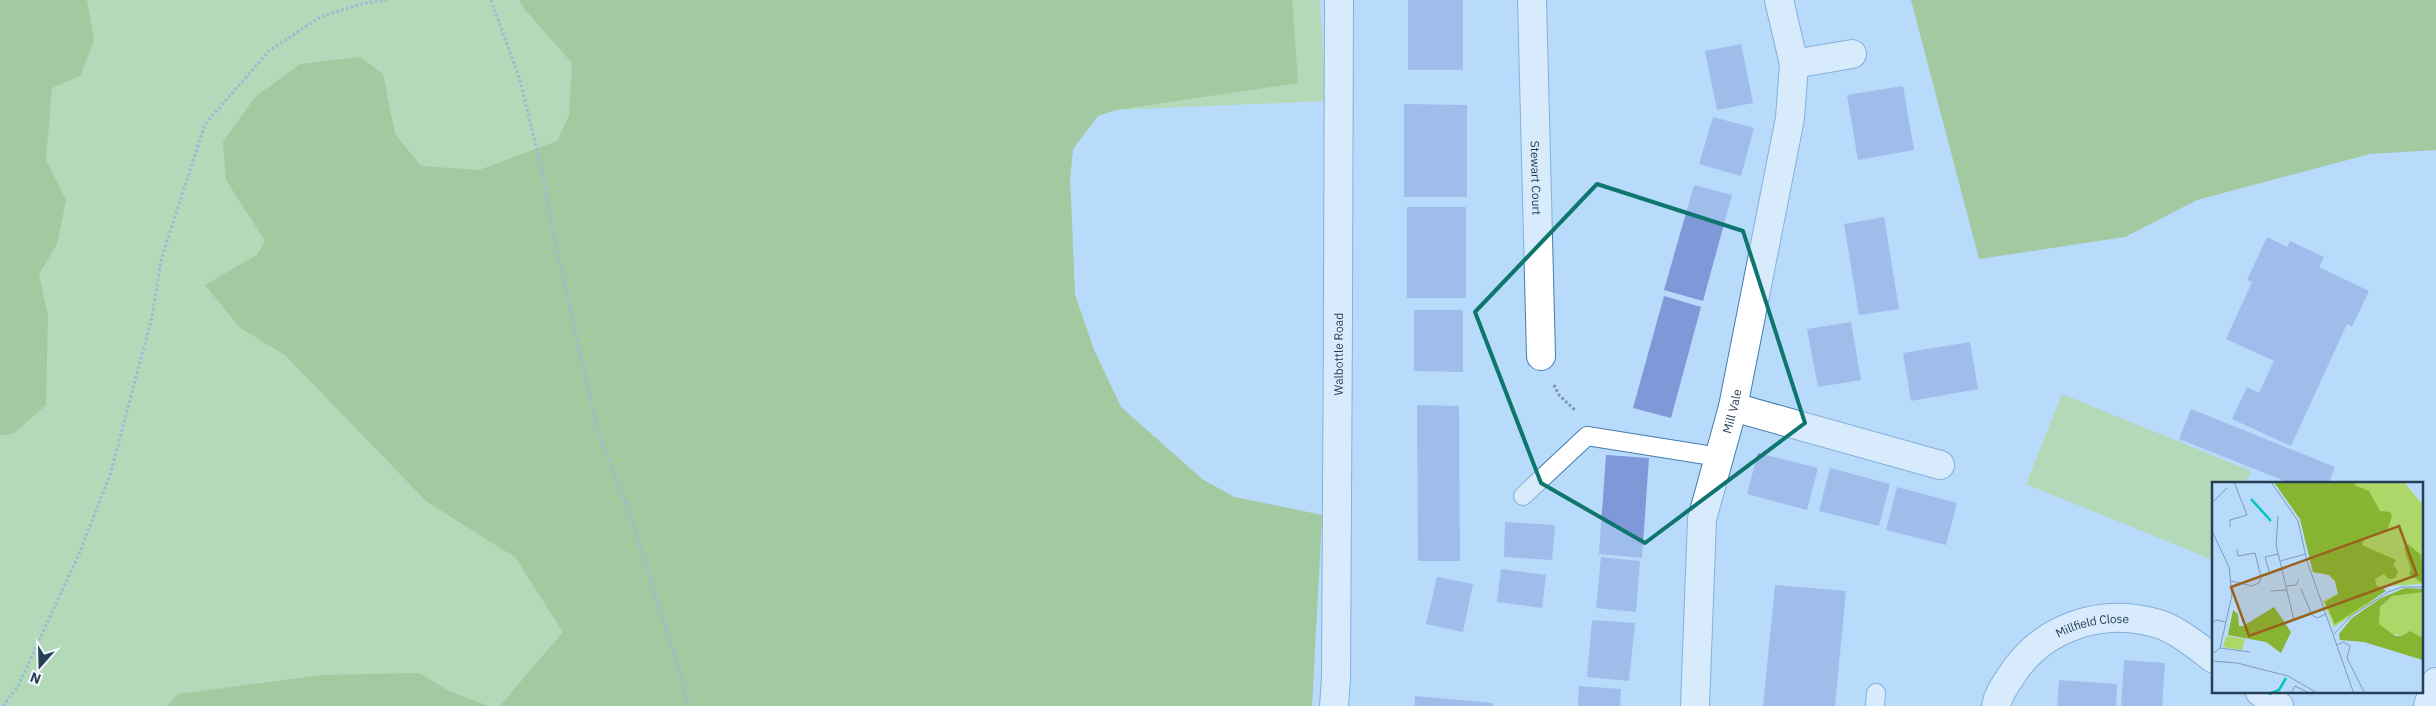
<svg xmlns="http://www.w3.org/2000/svg" width="2436" height="706" font-family="'IBM Plex Sans',sans-serif">
<style>
.green{fill:#add769}
.forest{fill:#87b431}
.building{fill:#7f99d8}
.lines{fill:none;stroke-linecap:round;stroke-linejoin:round}
.lane-casing{stroke:#447dae;stroke-width:20}
.street-casing{stroke:#447dae;stroke-width:30}
.secondary-casing{stroke:#447dae;stroke-width:30}
.path{stroke:#7592ae;stroke-width:3;stroke-dasharray:2.5 2.5;stroke-linecap:butt}
.lane{stroke:#fff;stroke-width:18}
.street{stroke:#fff;stroke-width:28}
.secondary{stroke:#fff;stroke-width:28}
.marked{fill:none;stroke:#0f766e;stroke-width:4;stroke-linejoin:round}
.labels{text-anchor:middle;dominant-baseline:central;stroke-width:5;stroke-linejoin:round;paint-order:stroke}
.street-label{font-size:12px;fill:#273f55;stroke:#f2f8fd}
.inset-river{fill:none;stroke:#00c7ba;stroke-width:2.5}
.inset-road{fill:none;stroke:#7e9cb9;stroke-width:1}
.view{fill:#9a621d;fill-opacity:0.15;stroke:#9a621d;stroke-width:2.5}
.inset-edge{fill:none;stroke:#273f55;stroke-width:2.5}
</style>
<rect width="100%" height="100%" fill="#b8dafb"/>
<path class="green" d="M0,0h1320l6,101 -210,9 -18,5 -25,34 -3,29 5,117 19,55 27,57 81,72 32,18 88,18 -10,191h-1312z
M2062,394l189,77 -5,12h-32l-1,77 -187,-76z"/>
<path class="forest" d="M0,0h87l7,41 -14,35 -28,12 -6,72 20,40 -9,44 -18,30 9,42 -2,89 -33,29 -13,1z
M519,0h773l6,83 -182,27 -18,6 -25,33 -3,29 5,117 19,55 27,57 81,72 32,18 88,18 -10,191h-812l63,-74 -48,-75 -88,-55 -141,-146 -47,-29 -34,-42 52,-30 8,-14 -39,-61 -3,-38 32,-45 45,-33 60,-7 23,17 12,60 26,32 58,4 78,-29 12,-26 3,-52 -46,-52z
M1911,0h525v150l-66,4 -173,46 -72,37 -146,22z
M419,673l30,18 40,15h-322l11,-12 143,-19z"/>
<path class="building" d="M1408,0h55v70h-55z
M1741,44l12,59 -36,7 -12,-59z
M1903,86l11,64 -56,10 -11,-65z
M1404,104l63,1v92h-63z
M1713,117l41,11 -13,48 -42,-12z
M1694,185l38,10 -29,106 -39,-11z
M1407,207h59v91h-59z
M1884,217l15,92 -40,6 -15,-91z
M2267,237l20,10 3,-6 34,16 -5,10 50,24 -17,36 -5,-3 -56,122 -59,-27 15,-32 12,6 15,-32 -48,-22 26,-57 -5,-2z
M1664,296l37,11 -30,111 -38,-10z
M1414,310h49v62l-49,-1z
M1851,322l10,58 -43,7 -11,-58z
M1970,342l8,47 -67,12 -8,-48z
M1417,405l42,1 1,155h-42z
M2191,409l144,58 -6,16h-39l-111,-44z
M1758,453l60,15 -11,42 -60,-16z
M1606,455l43,3 -7,100 -43,-4z
M1830,468l60,16 -11,42 -60,-15z
M1897,487l60,16 -11,42 -60,-15z
M1505,522l50,3 -3,35 -48,-3z
M1601,557l39,4 -4,51 -40,-4z
M1501,569l45,6 -4,33 -45,-6z
M1437,577l36,7 -10,48 -37,-8z
M1775,585l71,6 -11,115h-72z
M1592,620l43,3 -6,58 -42,-4z
M2124,660l41,3 -3,43h-41z
M2059,680l58,4 -1,22h-59z
M1579,686l42,3 -1,17h-42z
M1415,696l78,7v3h-78z"/>
<g class="lines">
<defs>
<path id="lane" d="M1523,496l64,-60 132,21
M1875,706l1,-13"/>
<g id="street">
<path id="s1" d="M1532,0l9,356"/>
<path d="M1794,64l58,-10"/>
<path d="M1733,407l207,58"/>
<path d="M2260,692l19,14"/>
<path id="s2" d="M1695,706l7,-187 31,-112 57,-289 4,-54 -15,-64"/>
<path id="s3" d="M1996,706c2,-12 9,-20 15,-30 31,-49 90,-68 144,-53 19,4 43,24 59,36"/>
<path d="M2428,706l8,-24"/>
</g>
<g id="secondary">
<path id="s4" d="M1334,706l2,-27c3,-226 1,-453 3,-679"/>
</g>
</defs>
<use href="#lane" class="lane-casing"/>
<use href="#street" class="street-casing"/>
<use href="#secondary" class="secondary-casing"/>
<path class="path" d="M491,0l28,77 23,93 13,71 42,188 30,78 47,145 15,54
M1554,385l5,10 17,16
M3,706l16,-22 60,-130 31,-79 42,-158 9,-57 44,-136 64,-73 51,-34 41,-13 26,-4"/>
<use href="#lane" class="lane"/>
<use href="#street" class="street"/>
<use href="#secondary" class="secondary"/>
</g>
<path d="M0 0H2436V706H0ZM1597,184l146,47 62,192 -160,120 -104,-60 -66,-171z" fill="#b8dafb" fill-opacity=".55" fill-rule="evenodd"/>
<path class="marked" d="M1597,184l146,47 62,192 -160,120 -104,-60 -66,-171z"/>
<g class="labels">
<g class="street-label">
<text stroke="none"><textPath href="#s1" startOffset="178">Stewart Court</textPath></text>
<text stroke="none"><textPath href="#s4" startOffset="352">Walbottle Road</textPath></text>
<text stroke="none"><textPath href="#s2" startOffset="299">Mill Vale</textPath></text>
<text stroke="none"><textPath href="#s3" startOffset="134">Millfield Close</textPath></text>
</g>
</g>
<g transform="translate(2212 482)">
<rect width="211" height="211" fill="#b8dafb"/>
<path d="M62,0h130l19,23v79l-35,2 -18,18 -36,23 -11,-26 15,-7 -3,-13 -6,-6 -16,-3 -13,-53zM202,109l9,1v46l-13,-7 -8,5 -15,-3 -8,-9 1,-17 12,-11zM14,154l19,3 -3,11 -19,-3z" fill="#add769"/>
<path d="M62,0h83l-3,3 15,6 11,20 10,1 2,4 -5,15 -22,7 -3,7 34,15 -3,5 5,6 -3,7 -6,1 -5,-5 -9,5 1,6 10,6 -51,33 -10,-22 13,-8 -3,-13 -6,-6 -16,-3 -13,-53zM196,62l13,11 3,26 -3,1 -12,-8 2,-4 -7,-22zM193,106l18,1v3l-31,4 -12,11 -1,17 16,12h7l8,-5 13,7v22l-59,-18 -24,-2 -1,-6 13,-16 29,-20zM62,125l17,25 -10,21 -15,-11 -38,-7 5,-25 5,4 1,12h4z" fill="#87b431"/>
<path class="inset-river" d="M39,17l20,22M57,212l10,-4 7,-12"/>
<path class="inset-road" d="M59,0l27,39 9,40 47,133M0,21l15,-15M66,34l-2,29 18,75M18,45v-7l17,-5 -13,-33M0,49l17,36 3,28 -12,53 -8,6M68,79l26,-7M58,92l-5,-17 13,-3M19,99l21,5 7,-3 2,-6 -6,-24 -17,3 -1,-7M75,104l9,-1 3,-6M89,107l11,26 5,3 9,-4M59,109l16,-1M0,141l4,-3 10,2M122,152l17,-18 37,-24 14,-5h22M125,163l6,-3 7,4 -3,12 18,36M8,166l30,4M0,179l25,2 51,13 31,18M79,212l4,-8 16,8"/>
<path class="view" d="M187,44l18,49 -168,61 -18,-49z"/>
<rect width="211" height="211" class="inset-edge"/>
</g>
<g transform="translate(40 666) rotate(200)" stroke="#f2f8fd" stroke-width="4" paint-order="stroke">
<path d="M0-4L9 19L0 12L-9 19Z" fill="#273f55"/>
<text y="-8" font-size="14" font-weight="bold" text-anchor="middle" fill="#273f55">N</text>
</g>
</svg>
